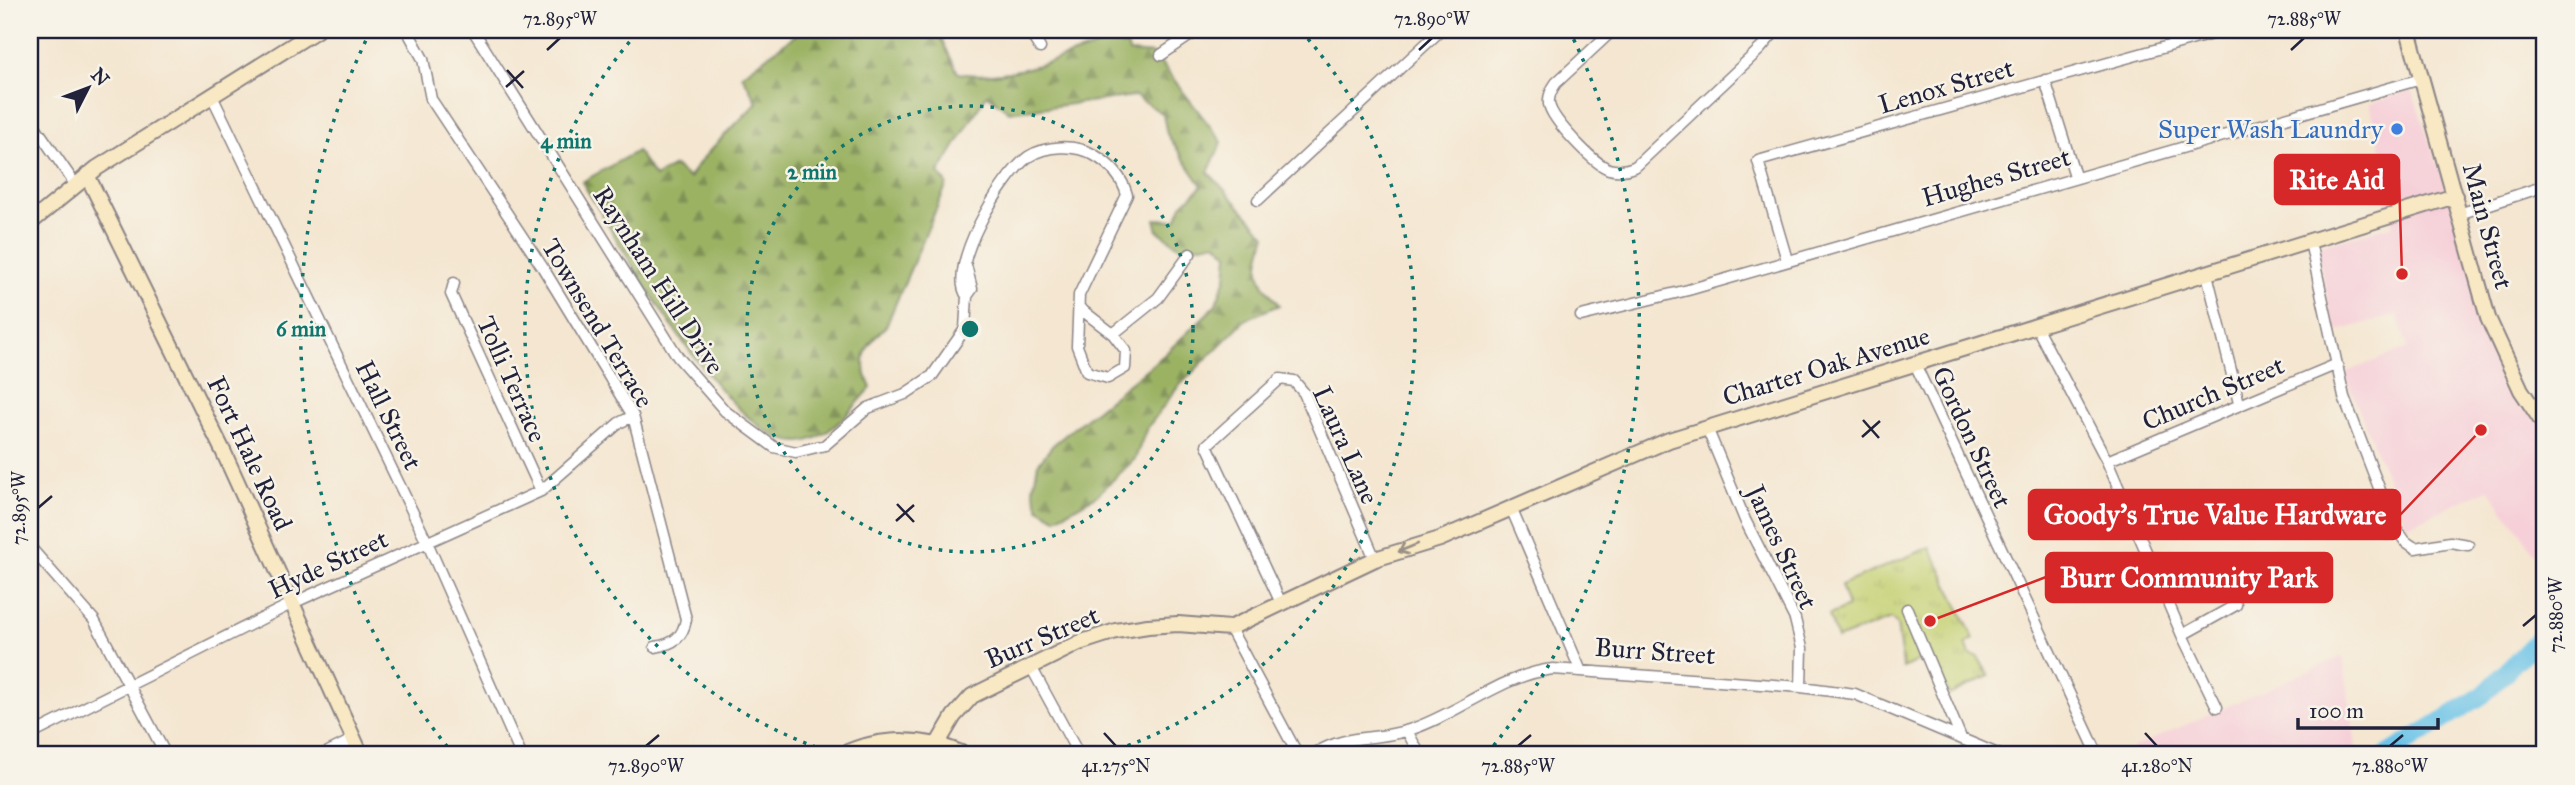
<svg xmlns="http://www.w3.org/2000/svg" width="2575" height="785" font-family="'IM FELL Great Primer',serif">
<style>
.built{fill:#f6cfd8}
.forest{fill:url(#forest-firs);stroke:#5e6a50;stroke-width:2}
.park{fill:url(#park-tufts);stroke:#737956;stroke-width:2}
.lines{fill:none;stroke-linecap:round;stroke-linejoin:round}
.river{stroke:#6bc3e8;stroke-width:18}
.street-casing{stroke:#8b8486;stroke-width:13}
.secondary-casing{stroke:#8b8486;stroke-width:18}
.street{stroke:#fff;stroke-width:10}
.secondary{stroke:#f8e8c3;stroke-width:14}
.oneway{stroke:#988f86}
.ticks{fill:none;stroke:#22223b;stroke-width:2.5}
.ring{fill:none;stroke:#0f766e;stroke-width:3.5;stroke-dasharray:3.5 7}
.shop-dot{fill:#3f7fe0;stroke:#f7f3e8;stroke-width:2.5}
.labels{text-anchor:middle;dominant-baseline:central;stroke-width:5;stroke-linejoin:round;paint-order:stroke}
.street-label{font-size:26px;fill:#22223b;stroke:#f7f3e8}
.shop-label{font-size:26px;fill:#366cbe;stroke:#f7f3e8;text-anchor:end}
.centre{fill:#0f766e;stroke:#f7f3e8;stroke-width:3.5}
.ring-label{font-size:21px;text-anchor:middle;font-weight:bold;fill:#0f766e;stroke:#f7f3e8;stroke-width:5;stroke-linejoin:round;paint-order:stroke}
.leader{fill:none;stroke:#d62828;stroke-width:2.5}
.callout-dot{fill:#d62828;stroke:#f7f3e8;stroke-width:2.5}
.callout{fill:#d62828;stroke:#d62828;stroke-width:2.5}
.callout-label{font-size:28px;text-anchor:middle;font-weight:bold;fill:#fff}
.neatline{fill:none;stroke:#22223b;stroke-width:2.5}
.ticks-label{font-size:18px;text-anchor:middle;fill:#22223b}
</style>
<defs>
<pattern id="forest-firs" width="22" height="20" patternUnits="userSpaceOnUse" patternTransform="scale(1.75)"><rect width="22" height="20" fill="#9bb264"/><path d="M5 1l3.5 6h-7zM16 11l3.5 6h-7z" fill="#7e9054"/></pattern>
<pattern id="park-tufts" width="24" height="20" patternUnits="userSpaceOnUse" patternTransform="scale(1.75)"><rect width="24" height="20" fill="#c4d072"/><path d="M3 7l-1-3M5 7V3M7 7l1-3M15 17l-1-3M17 17v-4M19 17l1-3" fill="none" stroke="#a8b264"/></pattern>
</defs>
<rect width="100%" height="100%" fill="#f7f3e8"/>
<filter id="ink" filterUnits="userSpaceOnUse"><feTurbulence type="fractalNoise" baseFrequency=".0143" numOctaves="2"/><feDisplacementMap in="SourceGraphic" scale="14" xChannelSelector="R" yChannelSelector="G"/><feConvolveMatrix kernelMatrix="1 2 1 2 8 2 1 2 1" color-interpolation-filters="sRGB"/></filter>
<filter id="wash" filterUnits="userSpaceOnUse"><feTurbulence type="fractalNoise" baseFrequency=".00686" numOctaves="4" result="noise"/><feDisplacementMap in="SourceGraphic" scale="28" xChannelSelector="R" yChannelSelector="G"/><feGaussianBlur stdDeviation="1.57" result="paint"/><feColorMatrix in="noise" values="0 0 0 0 0 0 0 0 0 0 0 0 0 0 0 0 0 1.4 0 .05"/><feComposite in="paint" operator="in"/></filter>
<g filter="url(#wash)">
<rect width="100%" height="100%" fill="#f4e6d0"/>
<path class="built" d="M2412,90l109,321 24,-23v180l-56,-79 -82,37 -63,-153 64,-25 -11,-34 -63,18 -17,-86 76,-21 -18,-62 9,-4 -15,-55z
M2343,656l14,99h-223l-2,-7z"/>
<path class="forest" d="M802,30h135l21,43c47,8 100,-14 145,-29l3,-14h17l6,22 25,2 68,88 -14,30 58,63c-11,36 -11,41 13,70l-33,14 -68,68 -32,43 -11,29 -39,37 -40,22 -17,-10 -6,-19 5,-25 15,-19 111,-90 51,-49 11,-28 2,-24 -12,-12 -33,7 -25,-18 -3,-12 21,1 6,-15 20,-19 -35,-52 -4,-20 -28,-18 -126,16 -22,-18 -48,79 8,11 -61,142c-23,22 -28,33 -15,62 -19,20 -41,52 -71,54 -71,3 -182,-203 -218,-260l55,-31 18,26 19,-11 15,12c14,-25 47,-52 68,-76l-15,-27z"/>
<path class="park" d="M1930,547l44,92 -8,5 4,11 8,2 11,19 -40,19 -20,-40 -26,13 -6,-44 -6,-5 -54,20 -8,-24 19,-8 -7,-22z"/>
<g class="lines">
<path class="river" d="M2387,755l96,-60 62,-63"/>
</g>
</g>
<g filter="url(#ink)">
<g class="lines">
<defs>
<path id="street" d="M407,30l16,29 8,40 112,169 90,148 53,203c-3,19 -13,25 -31,28
M473,30l205,327 47,54 49,36 22,5 29,-7 43,-37 37,-14 27,-18 33,-47 2,-33 5,-7 -6,-24
M1028,30l12,18
M1613,30l-57,53c-5,7 -8,13 -7,21 3,16 45,60 60,65 10,3 18,1 27,-3l124,-117 16,-19
M1161,55l37,-25
M2045,80l30,96
M212,96l215,446 94,213
M2544,103l1,2
M30,119l45,65
M1258,200l183,-170
M2459,214l86,-28
M2310,242l34,155 49,127 12,17 10,7 35,-6 18,3
M1787,260l-29,-99 468,-131
M2207,274l32,129
M454,283l-3,11 90,197
M967,296c-21,-28 35,-120 61,-139 18,-12 47,-13 66,-2 16,9 28,22 33,40l-48,100 -2,51 10,26 21,6 17,-10 1,-17 -13,-17 45,-36 32,-44
M1078,307l35,27
M1581,316l107,-26 733,-211
M2037,328l70,133 75,174 35,72
M1915,364l183,391
M1707,428l38,92 50,99 7,29 -1,39
M2107,461l228,-96
M1511,508l69,161
M30,547l64,73 72,135
M1281,603l-74,-158 73,-66 14,2 10,12 71,166
M1907,609l54,129
M1230,628l68,127
M2182,635l54,-30
M1030,665l49,90
M1407,731l13,24
M30,735l263,-132 248,-112 78,-68 14,-7
M322,755l32,-16
M1312,755c38,-23 59,-13 97,-25 50,-16 92,-55 144,-61l248,18 54,7 145,61"/>
<path id="secondary" d="M2408,30l80,288 33,72 24,36
M87,175l137,278 137,302
M30,223l67,-55 220,-138
M938,743l16,-27 18,-20 107,-53 37,-12 32,-5 30,-2 52,4 145,-69 65,-20 229,-99 786,-244
M841,755c40,-19 86,-18 125,0"/>
</defs>
<use href="#street" class="street-casing"/>
<use href="#secondary" class="secondary-casing"/>
<use href="#street" class="street"/>
<use href="#secondary" class="secondary"/>
</g>
<defs><path id="oneway-shaft" d="M-6 0H5M1.5-3L5.5 0L1.5 3" fill="none" stroke-width="1.6" stroke-linecap="round" stroke-linejoin="round" transform="scale(1.75)"/></defs>
<use class="oneway" href="#oneway-shaft" transform="translate(1408 548) rotate(158)"/>
</g>
<path class="ticks" d="M547,50l13,-12M1419,50l13,-12M2291,50l13,-12M507,70l16,18M506,87l18,-16M1863,420l16,18M1862,437l18,-16M897,504l17,18M38,508l14,-12M896,521l18,-16M2523,626l13,-11M1104,733l12,13M2145,733l12,13M646,746l13,-11M1518,746l13,-11M2390,746l13,-11"/>
<g class="ring">
<circle cx="970" cy="329" r="223"/>
<path d="M836 754A446 446 0 0 1 639 31M1301 31A446 446 0 0 1 1104 754"/>
<path d="M454 755A669 669 0 0 1 371 30M1569 30A669 669 0 0 1 1486 755"/>
</g>
<circle class="shop-dot" cx="2397" cy="129" r="7"/>
<g class="labels">
<g class="street-label">
<text transform="translate(1946 86) rotate(-16)">Lenox Street</text>
<text transform="translate(1996 177) rotate(-16)">Hughes Street</text>
<text transform="translate(2488 226) rotate(75)">Main Street</text>
<text transform="translate(659 280) rotate(57)">Raynham Hill Drive</text>
<text transform="translate(598 323) rotate(59)">Townsend Terrace</text>
<text transform="translate(1826 366) rotate(-17)">Charter Oak Avenue</text>
<text transform="translate(512 379) rotate(66)">Tolli Terrace</text>
<text transform="translate(2213 393) rotate(-23)">Church Street</text>
<text transform="translate(389 415) rotate(64)">Hall Street</text>
<text transform="translate(1972 437) rotate(65)">Gordon Street</text>
<text transform="translate(1346 445) rotate(66)">Laura Lane</text>
<text transform="translate(250 453) rotate(65)">Fort Hale Road</text>
<text transform="translate(1782 547) rotate(65)">James Street</text>
<text transform="translate(328 564) rotate(-25)">Hyde Street</text>
<text transform="translate(1042 637) rotate(-23)">Burr Street</text>
<text transform="translate(1655 651) rotate(4)">Burr Street</text>
</g>
<g class="shop-label">
<text x="2383" y="129">Super Wash Laundry</text>
</g>
</g>
<circle cx="970" cy="329" r="10" class="centre"/>
<g class="ring-label">
<text x="566" y="148">4 min</text>
<text x="812" y="179">2 min</text>
<text x="301" y="336">6 min</text>
</g>
<path class="leader" d="M2402 274L2399 179M2481 430L2400 515M1930 621L2046 577"/>
<g class="callout-dot">
<circle cx="2402" cy="274" r="7"/>
<circle cx="2481" cy="430" r="7"/>
<circle cx="1930" cy="621" r="7"/>
</g>
<g class="callout">
<rect x="2275" y="155" width="124" height="49" rx="7"/>
<rect x="2029" y="490" width="371" height="49" rx="7"/>
<rect x="2046" y="553" width="286" height="49" rx="7"/>
</g>
<g class="callout-label">
<text x="2337" y="189">Rite Aid</text>
<text x="2215" y="524">Goody's True Value Hardware</text>
<text x="2189" y="587">Burr Community Park</text>
</g>
<rect width="2575" height="785" fill="none" stroke="#f7f3e8" stroke-width="77"/>
<g transform="translate(88 88) rotate(48)" stroke="#f7f3e8" stroke-width="5" paint-order="stroke">
<path d="M0-5L12 26L0 18L-12 26Z" fill="#22223b"/>
<text y="-10" font-size="19" font-weight="bold" text-anchor="middle" fill="#22223b">N</text>
</g>
<path d="M2298 718v10h140v-10" fill="none" stroke="#22223b" stroke-width="3.5"/>
<text x="2309" y="718" font-size="21" fill="#22223b" stroke="#f7f3e8" stroke-width="5" paint-order="stroke">100 m</text>
<rect x="38" y="38" width="2498" height="708" class="neatline"/>
<g class="ticks-label">
<text x="560" y="25">72.895°W</text>
<text x="1432" y="25">72.890°W</text>
<text x="2304" y="25">72.885°W</text>
<text transform="translate(19 508) rotate(-90)" y="6">72.895°W</text>
<text transform="translate(2556 615) rotate(-90)" y="6">72.880°W</text>
<text x="646" y="772">72.890°W</text>
<text x="1116" y="772">41.275°N</text>
<text x="1518" y="772">72.885°W</text>
<text x="2157" y="772">41.280°N</text>
<text x="2390" y="772">72.880°W</text>
</g>
</svg>
